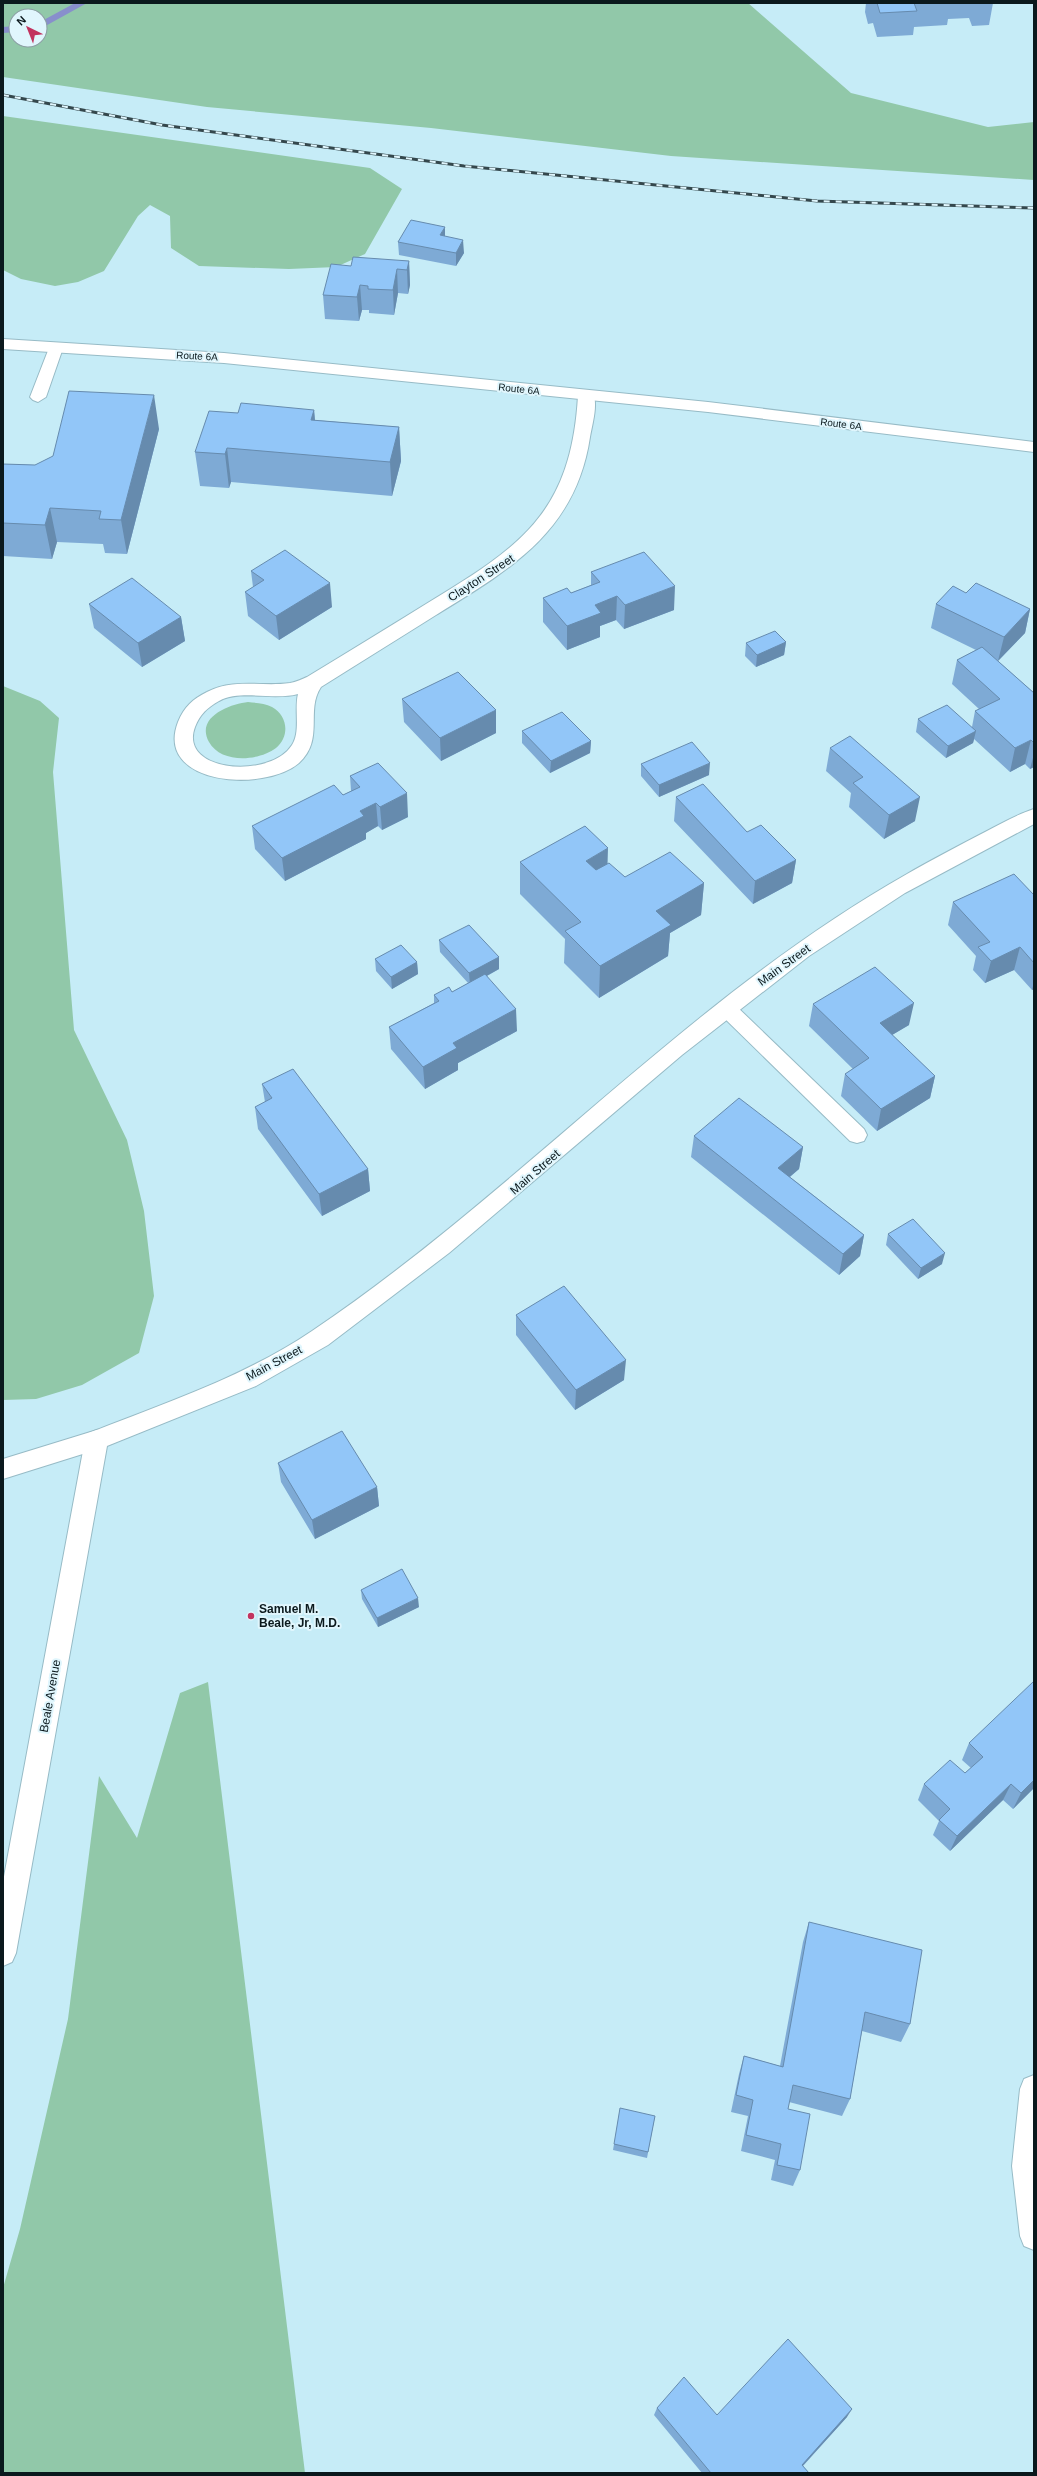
<svg xmlns="http://www.w3.org/2000/svg" width="1037" height="2476" font-family="Helvetica,sans-serif">
<style>
.green{fill:#91c8a9;fill-rule:evenodd}
.lines{fill:none;stroke-linecap:round;stroke-linejoin:round}
.stream{fill:#888fcc;fill-rule:evenodd}
.service-casing{stroke:#97bbc6;stroke-width:2}
.minor-casing{stroke:#97bbc6;stroke-width:2}
.secondary-casing{stroke:#97bbc6;stroke-width:2}
.service{fill:#fff;fill-rule:evenodd}
.minor{fill:#fff;fill-rule:evenodd}
.secondary{fill:#fff;fill-rule:evenodd}
.rail-casing{stroke:#34474c;stroke-width:3}
.rail{stroke:#e0f6fd;stroke-width:2;stroke-dasharray:6;stroke-linecap:butt}
.wall{fill:#7eaad5}
.shaded-wall{fill:#668bae}
.building{fill:#92c6f8;stroke:#668bae}
.poi-dot{fill:#c2335f;stroke:#e0f6fd;stroke-width:1.5}
.labels{text-anchor:middle;dominant-baseline:central;stroke-width:4;stroke-linejoin:round;paint-order:stroke}
.far-street-label{font-size:10px;fill:#0b191d;stroke:#e0f6fd}
.street-label{font-size:12px;fill:#0b191d;stroke:#e0f6fd}
.poi-label{font-size:12px;font-weight:bold;fill:#0b191d;stroke:#e0f6fd;text-anchor:start}
</style>
<rect width="100%" height="100%" fill="#c6ecf7"/>
<path class="green" d="M3,3h745l103,90 137,34 46,-5v58l-363,-24 -240,-28 -224,-21 -204,-30zM16,16h24v24h-24z
M3,116l367,52 32,21 -37,65 -29,13 -47,2 -90,-3 -28,-18 -1,-32 -20,-11 -12,11 -34,55 -26,11 -23,4 -34,-7 -18,-9z
M3,686l37,15 19,17 -6,54 21,258 53,110 17,71 10,85 -15,57 -57,32 -46,14 -33,1z
M248,702c8,1 17,1 24,5 16,9 18,29 4,41 -17,13 -55,16 -67,-6 -14,-25 21,-38 39,-40z
M208,1682l97,791h-302v-185l17,-59 48,-210 31,-243 38,62 43,-145z"/>
<g class="lines">
<path class="stream" d="M75,3h12l-47,26v-7z
M16,26v6l-13,1v-6z"/>
<defs>
<path id="service" d="M56,343l7,5 -17,49 -8,5 -5,-2 -3,-3 19,-49z
M726,1001l7,2 131,126 3,6 -3,6 -7,2 -7,-2 -131,-128 -2,-5 2,-5z"/>
<path id="minor" d="M586,391l6,1c7,10 0,33 -2,45 -14,94 -79,132 -154,178 -38,24 -77,48 -115,72 -16,24 4,52 -22,76 -35,30 -145,22 -121,-41 6,-15 15,-23 29,-30 26,-14 55,-5 83,-9 6,-1 12,-4 17,-6 40,-24 80,-49 119,-73 94,-57 145,-90 152,-208l2,-4zM298,694c-4,16 3,37 -6,51 -21,34 -114,28 -97,-18 5,-13 12,-19 24,-26 23,-12 54,0 79,-7z
M97,1430l8,3 4,7 -4,7 -102,32v-20z
M1034,2075v175l-10,-4 -4,-10 -8,-70 8,-77 4,-10z"/>
<path id="secondary" d="M3,339l221,14 484,49 326,40v10l-326,-40 -484,-49 -221,-14z
M1034,809v15l-129,69 -96,63 -127,99 -233,198 -121,92 -72,41 -149,60 -91,507 -4,9 -9,4v-84l82,-442 4,-7c76,-30 155,-56 223,-102 208,-140 376,-333 595,-457 26,-15 53,-29 80,-43 15,-8 31,-17 47,-22z"/>
</defs>
<use href="#service" class="service-casing"/>
<use href="#minor" class="minor-casing"/>
<use href="#secondary" class="secondary-casing"/>
<use href="#service" class="service"/>
<use href="#minor" class="minor"/>
<use href="#secondary" class="secondary"/>
<defs>
<path id="rail" d="M3,95l159,30 302,41 353,35 217,7"/>
</defs>
<use href="#rail" class="rail-casing"/>
<use href="#rail" class="rail"/>
</g>
<path class="wall" d="M866,3h127l-4,22 -17,1 -3,-8 -21,1 -1,6 -33,2 -1,8 -36,2 -4,-14 -5,1 -3,-12z
M398,242l66,11 -8,13 -57,-11z
M409,261l1,24 -2,9 -10,-1 -4,22 -25,-2v-3h-7l-3,11 -34,-2 -2,-24 28,-29z
M314,410l1,10 84,7 2,34 -9,35 -161,-14 -2,6 -29,-2 -5,-34 43,-39z
M159,429l-32,125 -22,-1 -2,-9 -46,-2 -5,17 -49,-3v-92l32,1z
M251,571l81,36 -53,33 -31,-24 -3,-24 8,-5z
M591,572l83,38 -50,19 -8,-9 -16,6v11l-33,13 -24,-28v-24l28,-5 20,-8z
M966,593l64,16 -5,24 -27,28 36,32v74l-4,2 -5,-5 -15,8 -36,-33 -1,4 -27,15 -30,-26 2,-13 54,8 3,-16 4,-2 -27,-25 5,-24 19,-10 -45,-22 5,-24z
M89,604l92,13 4,24 -43,26 -48,-39z
M786,642l-2,13 -28,12 -11,-11 1,-13z
M402,699l94,11v23l-55,28 -37,-39z
M522,731l69,10 -1,12 -40,20 -28,-30z
M830,748l85,73 -31,18 -35,-32 2,-14 -25,-22z
M641,764l68,11 -50,22 -18,-21z
M350,776l58,41 -26,13 -4,-4 -12,7v6l-81,42 -30,-32 -3,-23 91,-31 8,-4z
M676,797l71,35 49,28 -4,23 -39,21 -79,-83z
M520,862l88,2 17,13 79,6 -3,32 -31,18 -2,23 -69,42 -35,-35 1,-24 -45,-45z
M1034,895v94l-2,1 -18,-20 -29,13 -12,-13 3,-14 -28,-31 5,-23z
M439,940l60,17v12l-12,7 30,55 -59,32v7l-33,19 -34,-40 -2,-22 45,-24v-8l18,-3 16,-9 -28,-31z
M375,959l42,3 1,12 -26,15 -16,-18z
M813,1004l96,21 -17,10 43,41 -5,22 -53,33 -36,-35 4,-22 8,-5 -44,-43z
M262,1084l106,85 2,22 -48,25 -64,-87 -3,-22 10,-5z
M694,1136l109,11 -4,22 -9,8 74,58 -4,21 -21,19 -148,-118z
M888,1234l54,30 -24,15 -32,-34z
M516,1315l108,65 -49,30 -59,-75z
M278,1463l99,24 2,19 -64,33 -34,-57z
M361,1590l58,17 -41,20 -16,-28z
M969,1743l65,45 -21,21 -10,-9 -53,51 -17,-16 6,-14 -21,-21 6,-16 41,-11 6,-5 -9,-8z
M809,1922l101,102 -9,18 -39,-11 -12,68 -8,17 -53,-14 -1,7 12,61 -7,16 -22,-6 4,-20 -34,-9 7,-35 -17,-4 8,-38 5,-18 36,10 23,-124z
M655,2116l-8,42 -34,-8 1,-6z
M657,2408l60,7 130,2 -44,49 6,7h-107l-48,-58z"/>
<path class="shaded-wall" d="M445,227v13l-5,-5z
M463,240l1,13 -8,13v-13z
M409,261l1,24 -2,9 -1,-24z
M397,269l1,24 -4,22 -1,-25z
M360,285l2,25 -3,11 -2,-24z
M154,395l5,34 -32,125 -6,-34z
M314,410l3,34 -6,-24z
M399,427l2,34 -9,35 -2,-34z
M227,448l4,34 -2,6 -4,-34z
M50,508l7,34 -5,17 -7,-34z
M330,583l2,24 -53,33 -3,-24z
M675,586l-1,24 -50,19 1,-24z
M617,596l-1,24 -16,6v11l-33,13v-24l28,-21z
M1030,609l-5,24 -27,28 6,-24z
M181,617l4,24 -43,26 -4,-24z
M786,642l-2,13 -28,12 1,-12z
M496,710v23l-55,28 -1,-23z
M976,731l-3,12 -27,15 2,-12z
M1031,740l-6,24 -15,8 5,-24z
M591,741l-1,12 -40,20 1,-12z
M1034,754v13l-4,2z
M710,763l-1,12 -50,22v-12z
M407,793l1,24 -26,13 -2,-23z
M920,797l-5,24 -31,18 5,-24z
M376,803l2,23 -12,7v6l-81,42 -3,-23 78,-47z
M608,848l-1,33 -21,-20z
M796,860l-4,23 -39,21 2,-23z
M704,883l-3,32 -31,18 -2,23 -69,42 1,-32 56,-55z
M1020,947l-6,23 -29,13 6,-22z
M499,957v12l-29,16 -1,-12z
M417,962l1,12 -26,15 -1,-12z
M1034,982v7l-2,1z
M914,1003l-5,22 -34,20 5,-22z
M516,1009l1,22 -59,32v7l-33,19 -2,-22 30,-24z
M935,1076l-5,22 -53,33 4,-22z
M803,1147l-4,22 -24,20 3,-21z
M368,1169l2,22 -48,25 -3,-22z
M864,1235l-4,21 -21,19 4,-21z
M945,1253l-3,11 -24,15 3,-11z
M626,1360l-2,20 -49,30 1,-20z
M377,1487l2,19 -64,33 -3,-19z
M418,1598l1,9 -41,20 -1,-9z
M1034,1780v8l-21,21 8,-16z
M1011,1784l-8,16 -53,51 7,-15z
M852,2409l-5,8 -50,55 5,-7z"/>
<path class="building" d="M877,3h37l3,8 -37,2z
M411,220l34,7 -5,8 23,5 -7,13 -58,-11z
M353,257l56,4 -2,9 -10,-1 -4,21 -25,-1v-3l-8,-1 -3,12 -34,-2 8,-31 20,2z
M69,391l85,4 -33,125 -22,-1 2,-8 -51,-3 -5,17 -42,-2v-59l32,1 18,-9z
M241,403l73,7 -3,10 88,7 -9,35 -163,-14 -2,6 -30,-2 14,-41 29,2z
M285,550l45,33 -54,33 -31,-24 19,-12 -13,-9z
M644,552l31,34 -50,19 -8,-9 -22,9 6,8 -34,13 -24,-28 24,-10 4,5 29,-11 -9,-10z
M132,578l49,39 -43,26 -49,-39z
M976,583l54,26 -26,28 -68,-33 17,-18 13,7z
M775,631l11,11 -29,13 -11,-12z
M982,647l52,46v50l-3,-3 -16,8 -40,-37 25,-12 -43,-39z
M458,672l38,38 -56,28 -38,-39z
M947,705l29,26 -28,15 -30,-27z
M562,712l29,29 -40,20 -29,-30z
M850,736l70,61 -31,18 -36,-32 10,-6 -33,-29z
M692,742l18,21 -51,22 -18,-21z
M378,763l29,30 -27,14 -4,-4 -16,8 4,5 -82,42 -30,-32 82,-41 9,10 17,-8 -10,-11z
M703,784l44,48 14,-7 35,35 -41,21 -79,-84z
M585,826l23,22 -22,13 10,9 13,-7 16,14 45,-25 34,31 -48,28 15,14 -71,41 -35,-35 16,-9 -61,-60z
M1014,874l20,21v68l-14,-16 -29,14 -13,-14 12,-5 -37,-40z
M469,925l30,32 -30,16 -30,-33z
M401,945l16,17 -26,15 -16,-18z
M875,967l39,36 -34,20 55,53 -54,33 -36,-35 24,-16 -56,-54z
M485,974l31,35 -63,34 4,5 -34,19 -34,-40 50,-26 -5,-6 15,-8 3,5z
M293,1069l75,100 -49,25 -64,-87 17,-9 -10,-14z
M739,1098l64,49 -25,21 86,67 -21,19 -149,-118z
M913,1219l32,34 -24,15 -33,-34z
M564,1286l62,74 -50,30 -60,-75z
M342,1431l35,56 -65,33 -34,-57z
M402,1569l16,29 -41,20 -16,-28z
M1034,1681v99l-13,13 -10,-9 -54,52 -18,-16 11,-11 -26,-25 26,-24 15,13 18,-16 -14,-14z
M809,1922l113,28 -12,74 -45,-12 -15,87 -57,-14 -5,24 22,5 -10,56 -23,-5 4,-21 -35,-9 7,-35 -17,-5 8,-39 39,11z
M620,2108l35,8 -7,36 -34,-8z
M788,2339l64,70 -50,56 7,8h-98l-54,-65 27,-31 33,38z"/>
<circle class="poi-dot" cx="251" cy="1616" r="4"/>
<g class="labels">
<g class="far-street-label">
<text transform="translate(197 356) rotate(3)">Route 6A</text>
<text transform="translate(519 389) rotate(6)">Route 6A</text>
<text transform="translate(841 424) rotate(7)">Route 6A</text>
</g>
<g class="street-label">
<text transform="translate(481 578) rotate(-33)">Clayton Street</text>
<text transform="translate(784 965) rotate(-36)">Main Street</text>
<text transform="translate(535 1172) rotate(-41)">Main Street</text>
<text transform="translate(274 1363) rotate(-28)">Main Street</text>
<text transform="translate(50 1696) rotate(-80)">Beale Avenue</text>
</g>
<g class="poi-label">
<text x="259" y="1609">Samuel M.<tspan x="259" dy="14">Beale, Jr, M.D.</tspan></text>
</g>
</g>
<rect width="1037" height="2476" fill="none" stroke="#0b191d" stroke-width="8"/>
<g transform="translate(28 28) rotate(317)"><circle r="19" fill="#e0f6fd" stroke="#8b9ea3"/>
<path d="M0-3L7 15L0 10L-7 15Z" fill="#c2335f"/>
<text y="-6" font-size="11" font-weight="bold" text-anchor="middle" fill="#0b191d">N</text>
</g>
</svg>
